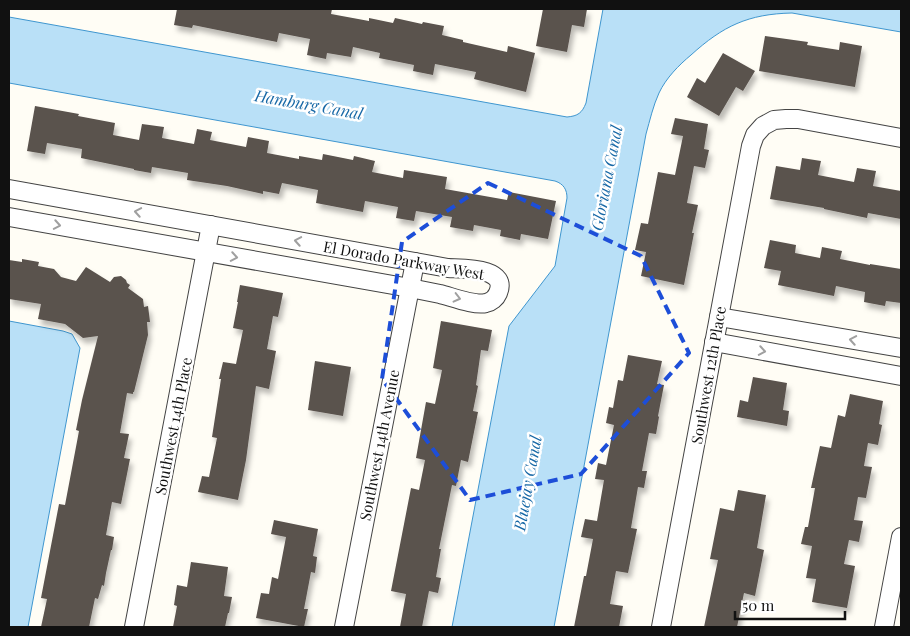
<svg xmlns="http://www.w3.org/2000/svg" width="910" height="636" font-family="'Playfair Display',serif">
<defs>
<filter id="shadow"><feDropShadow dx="3" dy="5.5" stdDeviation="2.5" flood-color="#0004"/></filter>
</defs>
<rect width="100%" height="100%" fill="#fffdf5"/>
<!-- water -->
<g fill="#b9e0f7" stroke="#3f96cf">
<path d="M603,9H901V32L792,13C748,14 723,26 691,55C679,65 666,78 659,93C653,106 650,120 646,134L554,627H452L509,326L555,266L567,198C567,190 564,184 555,181L9,83V17L567,117C578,116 582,113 586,103Z"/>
<path d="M9,321L63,331L72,334L80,348L28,627H9Z"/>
</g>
<!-- building -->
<g fill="#5a524d" filter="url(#shadow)">
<path d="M177,9H332L331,14L369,21V18L393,23L395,18L422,24L423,22L444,26L442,35L463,40V42L507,52L508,46L535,53L526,92L474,79L476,72L435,64L433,75L413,71L414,65L379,58L380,53L353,47L351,57L327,53L326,59L307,55L310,39L279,33L277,42L193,25L192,28L174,25Z"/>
<path d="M543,9H587L584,27L572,25L567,52L536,46Z"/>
<path d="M765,36L808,42L807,45L839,50L840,42L862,46L855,87L759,71Z"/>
<path d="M723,53L755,71L743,91L736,87L719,116L687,97L697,78L705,83Z"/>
<path d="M35,106L79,114L78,116L115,123L113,135L139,140L142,124L164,127L162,138L194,144L197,129L212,132L210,140L246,147L248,137L269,141L267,153L299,159V156L322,160L323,154L353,160L354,156L375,161L372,172L403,178L404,170L447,177L445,189L507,200L509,192L556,201L548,239L521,234L520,240L500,236L501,230L474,225L473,231L450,227L452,217L416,211L414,221L396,218L398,207L365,201L363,212L316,203L318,190L282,183L279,194L263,191V194L227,186L187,180L188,173L152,167L151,173L134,170V169L81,158L82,149L47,143L45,154L27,151Z"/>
<path d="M675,118L708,124L704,149L709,150L705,168L694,166L687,203L698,205L692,233H694L684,285L641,276L646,252L635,250L641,223L648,224L658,172L675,175L683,136L671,134Z"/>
<path d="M802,158L821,161L818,175L854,182L857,168L876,171L873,186L901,191V219L868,213L867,218L824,209V208L770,199L776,166L800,170Z"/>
<path d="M770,240L796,245L795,253L820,258L822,247L842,251L840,259L870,265V264L901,269V303L886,301L885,306L864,302L865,292L836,286L834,296L778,285L781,271L764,268Z"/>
<path d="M22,259L39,262L38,266L54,269L61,277L76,281L86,267L110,282L114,277L121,276L126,280L127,283L130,285L128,288L143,299L144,307L148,306L150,322H147L148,335L134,392H133V394L127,393L120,433L129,434L124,458L130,459L121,504L112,502L106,535L114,537L112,550H111L106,573L104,586L102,585L98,599L95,598L89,627H41L47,599L41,598L59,504L65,505L79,431L76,430L82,400L98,336L83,338L65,324L38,319L41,304L9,299V260L22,262Z"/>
<path d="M240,285L283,293L278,317L273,316L267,349L276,351L269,389L256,386L246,460L238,500L198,492L202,476L209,477L217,438L212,437L221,379H219L223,362L236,364L243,330L233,328L238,302H237Z"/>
<path d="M441,321L492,330L488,351L481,350L476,385L478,386L473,411L478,412L468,462L461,460L456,486L452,485L439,549H441L436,577L441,578L438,593L429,591L422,627H400L406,594L391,591L411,488L419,490L425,460L416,458L426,402L435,404L442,370L433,368Z"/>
<path d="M628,355L662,361L657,384L664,385L658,416L659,417L656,434L649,433L642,471H647L644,488L638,487L631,528L637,529L628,573L616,571L610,604L623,606L619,627H574L584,576H586L593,539L581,537L585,519L597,521L604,480L595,479L598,463L606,465L614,425L606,423L609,407L613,408L618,380L623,381Z"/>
<path d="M315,361L351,367L343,416L308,410Z"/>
<path d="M753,377L787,383L783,410L789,411L787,426L737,417L740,400L748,402Z"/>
<path d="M850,394L883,401L879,424L882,425L878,445L868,443L864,466L872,467L866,498L858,497L854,520L863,521L859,542L849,540L844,564L855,566L847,608L812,602L816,579L806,578L812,546L801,544L805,527H808L815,488H811L820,446L831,448L838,415L845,417Z"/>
<path d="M738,490L766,495L757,548L764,550L755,596L744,593L737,627H704L718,560L710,559L720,508L734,511Z"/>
<path d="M274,520L318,529L313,556L317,557L315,573L311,572L304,609H308L304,627L256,618L261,593L269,594L272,577L278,579L286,537L271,534Z"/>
<path d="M191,562L228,567L224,596L232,597L229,613H228L225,627H173L177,606L174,605L177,585L187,587Z"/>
</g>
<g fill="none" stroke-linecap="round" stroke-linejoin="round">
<defs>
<g id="minor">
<path d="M9,189L448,268C462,269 509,267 498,293C496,298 491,302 486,303C475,306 452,297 440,294C430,292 420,290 410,288L9,217"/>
<path d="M719,317L901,348"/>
<path d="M714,342L901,376"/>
<path d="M134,627L211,225"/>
<path d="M344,627L415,262"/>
<path d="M661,627L751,146L755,135L763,126L774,120L786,119H798L901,138"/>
<path d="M884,627L901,537"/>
</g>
</defs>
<!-- minor casing -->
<use href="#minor" stroke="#444" stroke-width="20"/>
<!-- minor -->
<use href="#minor" stroke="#fff" stroke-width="18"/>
</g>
<!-- one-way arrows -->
<defs><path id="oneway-chevron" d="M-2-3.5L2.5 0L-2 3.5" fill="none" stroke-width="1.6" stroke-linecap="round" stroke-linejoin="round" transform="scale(1.25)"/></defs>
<g stroke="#a0a0a0">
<use href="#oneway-chevron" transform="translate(138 212) rotate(-170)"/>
<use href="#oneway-chevron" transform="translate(57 225) rotate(10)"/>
<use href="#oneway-chevron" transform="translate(298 241) rotate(-170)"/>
<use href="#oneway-chevron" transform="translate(234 257) rotate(10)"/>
<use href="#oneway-chevron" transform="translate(457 298) rotate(14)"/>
<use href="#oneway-chevron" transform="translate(853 340) rotate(-170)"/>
<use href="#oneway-chevron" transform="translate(762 351) rotate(10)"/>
</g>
<!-- marked area -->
<path fill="none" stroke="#1d4ed8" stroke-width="4" stroke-dasharray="10 6" stroke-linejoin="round" d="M488,183L641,256L689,353L581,474L470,500L382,379L402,242Z"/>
<g text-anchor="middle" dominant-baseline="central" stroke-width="5" stroke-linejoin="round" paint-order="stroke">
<!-- street labels -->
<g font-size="15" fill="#111" stroke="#fff">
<text transform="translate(404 260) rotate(10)">El Dorado Parkway West</text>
<text transform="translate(708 375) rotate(-80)">Southwest 12th Place</text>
<text transform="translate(173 426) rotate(-79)">Southwest 14th Place</text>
<text transform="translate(379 445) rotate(-79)">Southwest 14th Avenue</text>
</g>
<!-- water labels -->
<g font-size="16" font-style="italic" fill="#1768a6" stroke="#fff">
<text transform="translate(309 104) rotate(10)">Hamburg Canal</text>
<text transform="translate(606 178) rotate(-79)">Gloriana Canal</text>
<text transform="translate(527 483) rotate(-80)">Bluejay Canal</text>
</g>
</g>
<!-- border -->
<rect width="910" height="636" fill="none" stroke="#111111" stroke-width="20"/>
<!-- scale -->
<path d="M735 611v8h110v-8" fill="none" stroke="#111111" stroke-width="2.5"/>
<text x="742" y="611" font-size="15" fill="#111111" stroke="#ffffff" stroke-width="4" paint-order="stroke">50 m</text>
</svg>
